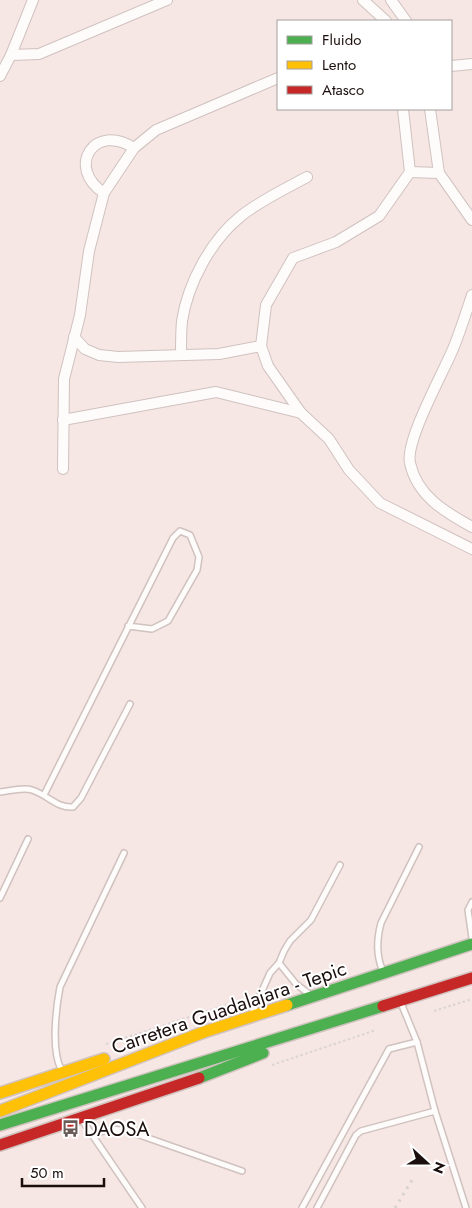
<svg xmlns="http://www.w3.org/2000/svg" width="472" height="1208" font-family="Jost,sans-serif">
<rect width="100%" height="100%" fill="#f7e7e4"/>
<g fill="none" stroke-linecap="round" stroke-linejoin="round">
<defs>
<g id="lane">
<path d="M0,792C10,791 23,787 32,790C48,795 56,808 73,807L81,798L130,704"/>
<path d="M44,795L173,538L180,531L190,535L199,557L197,570L168,621L152,629L128,626"/>
<path d="M0,898L28,839"/>
<path d="M472,902L468,910L472,938"/>
<path d="M279,963L296,984L308,993"/>
<path d="M382,969C376,954 377,938 381,923L419,847"/>
<path d="M253,1011L270,973L279,963L284,951L290,941L311,920L340,865"/>
<path d="M417,1042L435,1111L466,1208"/>
<path d="M61,1069C51,1050 56,1008 60,987L124,853"/>
<path d="M82,1120L142,1208"/>
<path d="M91,1134L112,1129L128,1131L242,1171"/>
<path d="M302,1208L389,1049L417,1042L401,1003"/>
<path d="M317,1208L356,1135L361,1131L435,1111"/>
</g>
<g id="street">
<path d="M363,0L386,21"/>
<path d="M391,0L406,21"/>
<path d="M11,55L39,54L167,0"/>
<path d="M451,66L472,64"/>
<path d="M0,76L11,55L33,0"/>
<path d="M403,109L410,172L379,216L336,242L293,258L266,305L261,346L268,366L301,413L329,439L349,470L380,503L472,549"/>
<path d="M430,109L439,173L472,220"/>
<path d="M410,172L439,173"/>
<path d="M104,193C65,167 95,122 134,148"/>
<path d="M472,295C466,313 460,332 453,349C443,373 405,441 410,463C417,496 445,512 472,527"/>
<path d="M74,337L85,349L99,355L118,357L219,354L261,346"/>
<path d="M181,355C181,344 181,332 182,321C188,283 211,240 241,216C261,200 285,189 307,177"/>
<path d="M63,420L216,392L301,413"/>
<path d="M63,469L64,379L80,315L89,251L104,193L134,148L156,130L278,78"/>
</g>
<g id="fast">
<path d="M287,1005L472,944"/>
<path d="M199,1078L263,1053"/>
<path d="M0,1125L383,1006"/>
</g>
<g id="slow">
<path d="M0,1093L104,1059"/>
<path d="M0,1111L204,1032L287,1005"/>
</g>
<g id="jam">
<path d="M383,1006L472,978"/>
<path d="M0,1145L199,1078"/>
</g>
</defs>
<!-- lane casing -->
<use href="#lane" stroke="#cfc2bf" stroke-width="8"/>
<!-- street casing -->
<use href="#street" stroke="#cfc2bf" stroke-width="12"/>
<!-- fast casing -->
<use href="#fast" stroke="#cfc2bf" stroke-width="14"/>
<!-- slow casing -->
<use href="#slow" stroke="#cfc2bf" stroke-width="14"/>
<!-- jam casing -->
<use href="#jam" stroke="#cfc2bf" stroke-width="14"/>
<!-- path -->
<g stroke="#dad5d4" stroke-width="2" stroke-dasharray="2.5 2.5" stroke-linecap="butt">
<path d="M434,1011L472,999"/>
<path d="M106,1044L235,1002"/>
<path d="M272,1065L376,1030"/>
</g>
<!-- lane -->
<use href="#lane" stroke="#fefbfb" stroke-width="5"/>
<!-- street -->
<use href="#street" stroke="#fefbfb" stroke-width="10"/>
<!-- fast -->
<use href="#fast" stroke="#4caf50" stroke-width="11"/>
<!-- slow -->
<use href="#slow" stroke="#ffc107" stroke-width="11"/>
<!-- jam -->
<use href="#jam" stroke="#c62828" stroke-width="11"/>
<!-- rail -->
<path stroke="#d7d2d0" stroke-width="3" stroke-dasharray="2.5 5" stroke-linecap="butt" d="M395,1208L412,1180"/>
</g>
<!-- icons -->
<defs>
<symbol id="bus-bare" viewBox="-9 -9 18 18"><path d="M-5-6H5V4H4V6H2V4H-2V6H-4V4H-5ZM-3.5-4V0h7V-4ZM-3.5 1.2v1.5H-2V1.2ZM2 1.2v1.5H3.5V1.2Z" fill="#685b58" stroke="#fff" stroke-width="2.5" paint-order="stroke"/></symbol>
</defs>
<g fill-rule="evenodd">
<use href="#bus-bare" x="58" y="1116" width="25" height="25"/>
</g>
<g text-anchor="middle" dominant-baseline="central" stroke-width="4" stroke-linejoin="round" paint-order="stroke">
<!-- street labels -->
<g font-size="20" fill="#1b0f0d" stroke="#fff">
<text transform="translate(229 1008) rotate(-19)">Carretera Guadalajara - Tepic</text>
</g>
<!-- poi labels -->
<g font-size="20" fill="#1b0f0d" stroke="#fff" text-anchor="start">
<text x="84" y="1129">DAOSA</text>
</g>
</g>
<!-- legend -->
<rect x="277" y="20" width="175" height="90" fill="#ffffff" stroke="#a49f9e"/>
<rect x="287" y="36" width="25" height="8" fill="#4caf50" stroke="#a49f9e"/>
<text x="322" y="45" font-size="15" fill="#1b0f0d">Fluido</text>
<rect x="287" y="61" width="25" height="8" fill="#ffc107" stroke="#a49f9e"/>
<text x="322" y="70" font-size="15" fill="#1b0f0d">Lento</text>
<rect x="287" y="86" width="25" height="8" fill="#c62828" stroke="#a49f9e"/>
<text x="322" y="95" font-size="15" fill="#1b0f0d">Atasco</text>
<!-- north arrow -->
<g transform="translate(427 1163) rotate(111)" stroke="#ffffff" stroke-width="4" paint-order="stroke">
<path d="M0-4L9 19L0 12L-9 19Z" fill="#1b0f0d"/>
<text y="-8" font-size="14" font-weight="bold" text-anchor="middle" fill="#1b0f0d">N</text>
</g>
<!-- scale -->
<path d="M22 1178v8h82v-8" fill="none" stroke="#1b0f0d" stroke-width="2.5"/>
<text x="30" y="1178" font-size="15" fill="#1b0f0d" stroke="#ffffff" stroke-width="4" paint-order="stroke">50 m</text>
</svg>
